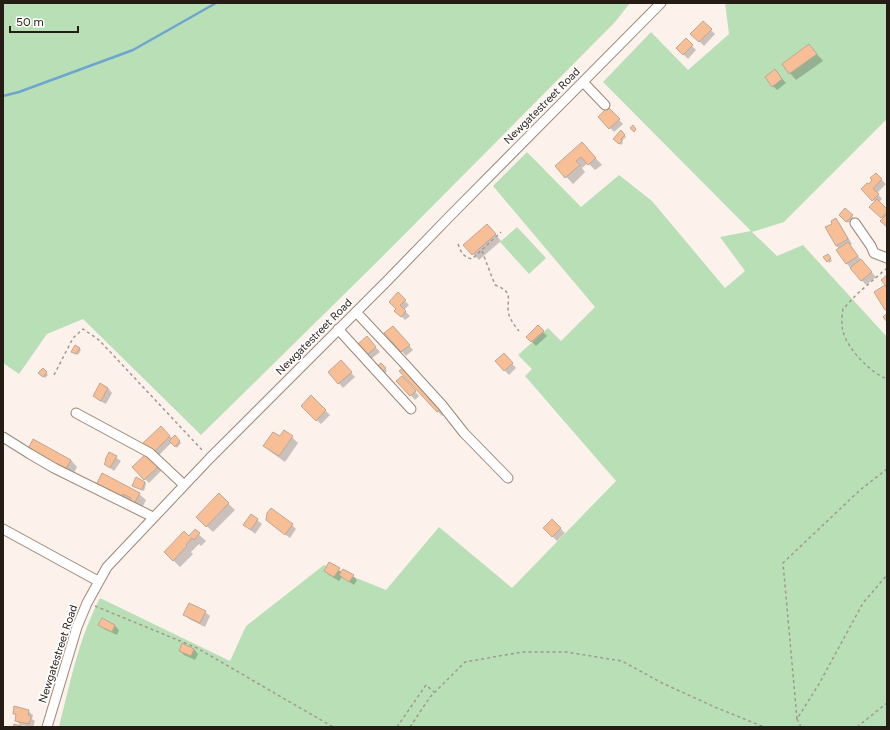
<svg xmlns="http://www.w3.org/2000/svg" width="890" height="730" font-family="Figtree,sans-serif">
<rect width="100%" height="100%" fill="#fdf2eb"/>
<!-- green -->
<g fill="#b9dfb6">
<path d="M3,3H630L615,22L382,257L201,435L83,319L47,334L19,374L3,363Z"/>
<path d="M725,3H887V119L784,222L752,232L777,256L803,245L887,337V727H59C70,683 79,638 100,598L230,661L246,626L324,565L386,590L439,527L512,588L616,481L525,376L532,369L518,355L548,328L561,341L595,307L493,186L527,152L581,207L619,175L652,201L725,288L745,271L720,237L751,231L603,82L651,32L688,70L729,34Z"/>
<path d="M517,227L546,258L529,274L500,242Z"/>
</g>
<!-- shadow -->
<g fill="#0003">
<path d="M703,22L715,34L704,46L692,34Z"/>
<path d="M686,40L696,50L688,59L677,48Z"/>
<path d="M809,45L823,61L796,80L783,65Z"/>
<path d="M775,70L786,83L777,90L773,86Z"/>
<path d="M608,108L623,124L614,132L599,117Z"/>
<path d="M621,132L626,137L622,141L623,143L621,145L614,139Z"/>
<path d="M588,150L602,165L595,170L588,163L582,168L585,172L573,184L556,166Z"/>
<path d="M876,174L886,184L877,193L882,199L879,202L887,210V226L883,219L871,207L875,202L862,189L869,186Z"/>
<path d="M845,209L854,218L848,223L840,215Z"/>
<path d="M836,219L840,224L852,244L850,245L861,260L876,277L866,285L846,263L840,249L836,246L833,224Z"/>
<path d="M493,231L501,241L479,260L473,254Z"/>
<path d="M830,257L832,261L829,263L828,261Z"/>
<path d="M398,294L409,305L404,310L410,316L405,320L396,311L397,309Z"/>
<path d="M538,327L547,336L536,346L527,337Z"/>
<path d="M397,331L413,350L406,356L386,333Z"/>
<path d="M371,342L380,352L371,359L367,355Z"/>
<path d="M79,348L81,350L78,355L72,352Z"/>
<path d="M508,359L516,368L509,375L496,361Z"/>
<path d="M381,364L387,371L384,374L378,367Z"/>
<path d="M345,366L355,377L343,388L329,372Z"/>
<path d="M43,369L48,375L45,378L39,373Z"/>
<path d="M403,369L433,401L432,403L443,415L442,416L400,371Z"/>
<path d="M402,377L419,396L415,400L398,381Z"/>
<path d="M108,388L112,393L106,404L98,400L94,396Z"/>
<path d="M311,396L330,415L321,424L302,406Z"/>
<path d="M161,427L173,439L175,437L181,443L177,448L172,442L159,455L148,448Z"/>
<path d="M292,437L298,443L285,462L271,452L264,446L280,438Z"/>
<path d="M110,453L121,461L114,471L105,464Z"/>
<path d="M147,455L162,470L149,483L133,468Z"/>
<path d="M35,457L71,460L77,467L72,477Z"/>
<path d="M145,482L146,484L144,491L135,487Z"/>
<path d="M104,492L139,494L146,500L140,512Z"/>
<path d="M219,495L235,510L213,532L197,517Z"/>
<path d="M251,515L262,524L255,534L245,525Z"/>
<path d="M552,520L565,533L557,541L544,528Z"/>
<path d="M272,525H292L296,529L290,538Z"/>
<path d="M195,531L206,541L201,546L199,544L191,552L193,554L180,567L165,552L190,537Z"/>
<path d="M330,563L342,572L353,576L357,580L354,585L342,577L339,581L329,575L325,571Z"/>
<path d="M205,612L210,616L205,627L189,619L185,615Z"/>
<path d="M102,619L115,626L119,630L117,635L104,629L100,625Z"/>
<path d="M194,649L198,654L195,660L184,655L180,651Z"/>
<path d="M28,711L33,715L32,719L35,721L33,727L20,725L16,720L17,716L14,713Z"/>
</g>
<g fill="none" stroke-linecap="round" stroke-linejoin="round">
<!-- stream -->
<path stroke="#6ea5cf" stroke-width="2.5" d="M3,96L19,92L133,50L216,3"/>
</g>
<!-- building -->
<g fill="#f8bf96" stroke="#bfa695">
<path d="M703,21L712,29L699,42L690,34Z"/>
<path d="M686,38L693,45L683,55L676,48Z"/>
<path d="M809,44L817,54L789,74L782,64Z"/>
<path d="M775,69L782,79L772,87L765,77Z"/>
<path d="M608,107L620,119L609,129L598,117Z"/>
<path d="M633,125L636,129L634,132L630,128Z"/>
<path d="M621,130L625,135L621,139L622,141L619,144L613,139Z"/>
<path d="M582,142L596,158L588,165L581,157L576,161L580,165L565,178L555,166Z"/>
<path d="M876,173L882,179L873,189L879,194L872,201L861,189L867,183L869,184L872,180L870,178Z"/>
<path d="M877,199L887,209V212L881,218L869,207Z"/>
<path d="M845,208L853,215L846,222L839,215Z"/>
<path d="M887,214V227L880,221Z"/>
<path d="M836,218L848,239L836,246L825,227L832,224L831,221Z"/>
<path d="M487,224L496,234L472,255L463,245Z"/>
<path d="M848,242L858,256L846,264L836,250Z"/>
<path d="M828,254L831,258L827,262L823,257Z"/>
<path d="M861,259L872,272L861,281L850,268Z"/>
<path d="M887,275V287L881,280Z"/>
<path d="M885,285L887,289V309L885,310L874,292Z"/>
<path d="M398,292L406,300L400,305L406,311L401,317L394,311L396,309L389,302Z"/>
<path d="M887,313V322L883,317Z"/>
<path d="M538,325L544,331L531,342L526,337Z"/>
<path d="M393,326L410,345L401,352L384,333Z"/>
<path d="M367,336L376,347L366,356L357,345Z"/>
<path d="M75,345L80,348L76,354L71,352Z"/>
<path d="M504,353L513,363L504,371L495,361Z"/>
<path d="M341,360L352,372L338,384L328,372Z"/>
<path d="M381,363L386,368L381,373L376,367Z"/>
<path d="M43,368L47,372L43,377L38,373Z"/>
<path d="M403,368L430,397L428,398L440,410L437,412L399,371Z"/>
<path d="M402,376L416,391L410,396L396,381Z"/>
<path d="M100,383L108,388L101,401L93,396Z"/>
<path d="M311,395L326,410L316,421L301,406Z"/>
<path d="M161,426L170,436L154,452L142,444Z"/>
<path d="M284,430L293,436L279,456L263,446L273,432L280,436Z"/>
<path d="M175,435L180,441L175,447L169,441Z"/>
<path d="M33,439L71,460L65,471L27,451Z"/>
<path d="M109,452L117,456L110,468L104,464L106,461L105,460Z"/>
<path d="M147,453L159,466L144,480L132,467Z"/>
<path d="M102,473L140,493L133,506L128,503L131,498L123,494L121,498L96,485Z"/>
<path d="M136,477L145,482L142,490L132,486Z"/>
<path d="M219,493L229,503L206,527L196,517Z"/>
<path d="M271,508L293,524L285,535L266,520L267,513Z"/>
<path d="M251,514L258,519L251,530L243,525Z"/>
<path d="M552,519L561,528L552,537L543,528Z"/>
<path d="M195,529L200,533L194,540L192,538L186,545L187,546L173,561L164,552L184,531L189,536Z"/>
<path d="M329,562L340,568L334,577L324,571Z"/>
<path d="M343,569L354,575L349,582L339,575Z"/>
<path d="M189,603L206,611L200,623L183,615Z"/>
<path d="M102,618L115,625L112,632L98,625Z"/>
<path d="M182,643L194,649L191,656L179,651Z"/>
<path d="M14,706L29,710L28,715L31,716L29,724L15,721L16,714H13Z"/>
<path d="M14,724L25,727H13Z"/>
</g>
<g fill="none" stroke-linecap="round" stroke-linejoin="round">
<defs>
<g id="minor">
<path d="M583,82L605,105"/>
<path d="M855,223L871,246L874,253L887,258"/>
<path d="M356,312L402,361L442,405L464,433L508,478"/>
<path d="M338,329L411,409"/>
<path d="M76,413L150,453L184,485"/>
<path d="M3,437L30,454L54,468L153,517"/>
<path d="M3,529L98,581"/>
<path d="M47,727L77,627L87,603L107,567L210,458L387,281L449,217L661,3"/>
</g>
</defs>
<!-- minor casing -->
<use href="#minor" stroke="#9e8676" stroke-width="11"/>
<!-- path -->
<g stroke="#a29891" stroke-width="1.5" stroke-dasharray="3 3" stroke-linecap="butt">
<path d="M458,244C461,252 463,257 472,259L501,232"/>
<path d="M482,251L495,285C516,293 505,300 509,315C511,321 515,326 519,331"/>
<path d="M887,268L857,294L843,309C842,316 841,324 843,331C847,349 871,373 887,379"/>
<path d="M54,375L73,338L83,329L99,340L203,451"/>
<path d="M95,606L197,648L333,727"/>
<path d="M797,719L783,563L860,490L887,469"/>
<path d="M397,727L426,685L434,692"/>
<path d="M410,727L430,697L465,662L522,652H566L622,661L662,683L717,708L764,727"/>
<path d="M801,727L797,719L819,684L863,603L887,575"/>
<path d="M857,727L887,703"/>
</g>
<!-- minor -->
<use href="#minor" stroke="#fff" stroke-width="9"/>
</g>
<g text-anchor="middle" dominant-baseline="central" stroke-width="3.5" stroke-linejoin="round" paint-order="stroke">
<!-- street labels -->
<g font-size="11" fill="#251c15" stroke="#fff">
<text transform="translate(542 106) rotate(-45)">Newgatestreet Road</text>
<text transform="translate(314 337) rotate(-45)">Newgatestreet Road</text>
<text transform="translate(58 654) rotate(-72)">Newgatestreet Road</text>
</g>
</g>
<!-- border -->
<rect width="890" height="730" fill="none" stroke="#251c15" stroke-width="8"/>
<!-- scale -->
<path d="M10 26v6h68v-6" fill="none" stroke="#251c15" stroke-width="2"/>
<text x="16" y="26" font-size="12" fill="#251c15" stroke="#ffffff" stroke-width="3" paint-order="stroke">50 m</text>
</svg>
